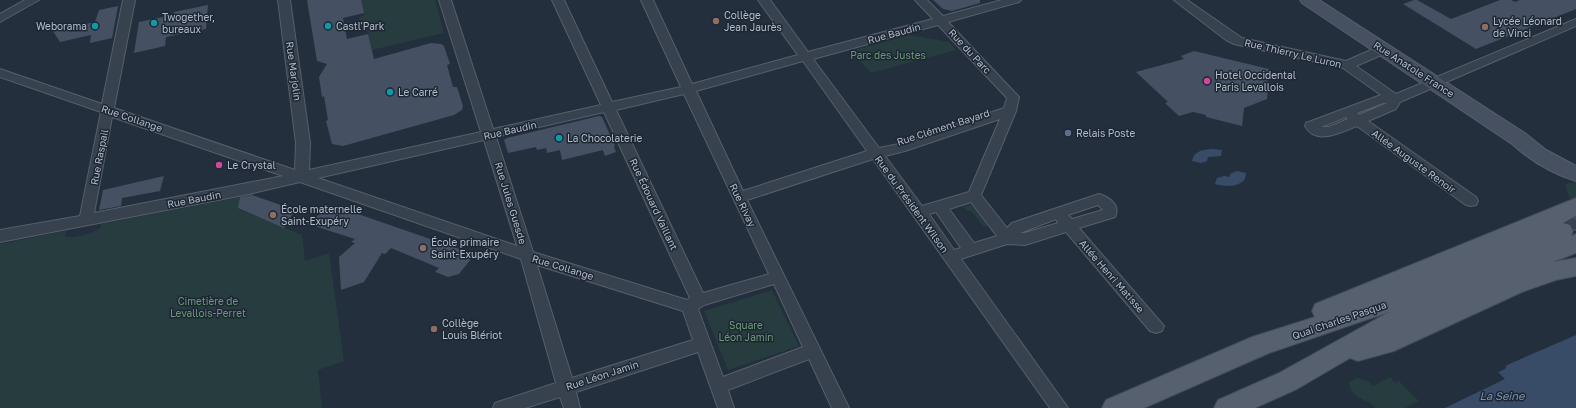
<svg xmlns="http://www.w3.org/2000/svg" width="1576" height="408" font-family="'Golos Text',sans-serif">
<rect width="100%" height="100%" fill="#242f3e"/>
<!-- green -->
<g fill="#263c3f">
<path d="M361,0H435L444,33L372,50L367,28L361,29L359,17L364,16Z"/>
<path d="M910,35L949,42L956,50L871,73L851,51Z"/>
<path d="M1576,182V198L1573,200L1569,197L1565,184Z"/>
<path d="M240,197L239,209L302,235L305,261L329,253L344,361L318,370L322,408H0V244L66,231L65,236C72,240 94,233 100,228L101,224Z"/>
<path d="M969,205L977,207L992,224L984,227L972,212L966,210L963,206Z"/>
<path d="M772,290L799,346L728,370L704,311Z"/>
<path d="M1390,377L1395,383L1399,381L1419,401L1405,408H1376C1365,397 1351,400 1349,382L1357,378L1368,381L1373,386Z"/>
</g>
<!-- water -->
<g fill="#394c67">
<path d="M1211,149L1222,150L1221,156L1208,157L1207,161L1201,163L1192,161C1194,151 1202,150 1211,149Z"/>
<path d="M1237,171L1246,173C1246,188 1226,187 1215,184L1217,178L1224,176L1230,177V174Z"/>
<path d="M1576,335V408H1445L1505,379L1498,372L1505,369L1507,365Z"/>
</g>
<!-- building -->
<g fill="#455162">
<path d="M307,0H361L364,13L343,18L347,39L368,34L374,59L431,43L441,44L444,46L450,64L447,65L453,87H457L463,106L462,110L454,115L343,146L332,144L326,121L328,120L324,96L322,97L319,77L327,64L317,61Z"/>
<path d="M933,0H980V3L952,11L943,9Z"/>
<path d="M1414,0H1417L1451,19L1500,0H1511L1515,2L1520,0H1576V9L1476,49L1403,4Z"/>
<path d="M208,5L206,29L166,37L165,46L134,53L139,22L173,15L174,12Z"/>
<path d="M118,6L112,38L90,43L91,35L60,42L53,31L95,22L99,10Z"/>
<path d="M1194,51L1269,69L1267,99L1244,108L1242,126L1206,117V115L1193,112L1179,116L1165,103L1168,102L1136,72L1184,59L1181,56Z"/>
<path d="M599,116L602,117L615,146L614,147L616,152L605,156L603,150L562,160L560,150L547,153L546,148L537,150L536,147L508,153L504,140L507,138Z"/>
<path d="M164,176L160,191L122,198L121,206L99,210L103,190Z"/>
<path d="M252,195L295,210L284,228L238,208L240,197Z"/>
<path d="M335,206L456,248L475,254L459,274L448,277L435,272L439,268L391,248L385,254L382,253L364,282L341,290L339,257L355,243L351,242L355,239L305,223Z"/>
</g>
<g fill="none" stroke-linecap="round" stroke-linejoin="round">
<defs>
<g id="street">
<path d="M25,0H39L0,22V14Z"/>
<path d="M123,0H135L114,108L295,170L296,143L278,0H290L310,143L309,170L481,132L439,0H451L493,129L601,105L552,0H564L612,102L681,87L641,0H653L692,84L798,55L758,0H770L808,52L933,19L915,0H927L943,16L1002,0H1021L1019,2L948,22L1019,97L1016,111L981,195L1007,228L1012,223L1099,194C1109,197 1121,205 1115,217L1079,228L1164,326L1162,331L1156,333L1150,331L1066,232L1025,245L1007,244L961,259L1068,408H1050L873,159L747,200L849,408H832L809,359L728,390L734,408H718L698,352L576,392L580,408H564L560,397L525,408H493L495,403L556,383L521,259L300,182L249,194L0,242V230L80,216L101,112L0,77V69L102,104ZM938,25L1007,98L1004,108L899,144L879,148L813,59ZM803,61L867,151L743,191L696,91ZM684,94L769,274L703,293L616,110ZM604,112L690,298L687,300L533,252L496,137ZM112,117L283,176L94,213ZM1000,119L969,192L922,206L885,156L905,151ZM484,140L517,246L318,178ZM971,202L997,236L974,243L949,209ZM1098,205L1103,210L1072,219L1068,215ZM936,212L961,248L954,250L929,214ZM1056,219L1058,223L1025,233H1020ZM537,265L683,311L693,340L572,378ZM774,284L803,347L723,377L698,309L704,305Z"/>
<path d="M1174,0H1187L1242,38L1346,61L1380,46H1388L1390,49L1388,52L1356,66L1396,94L1576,19V26L1400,102L1396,109L1368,121L1476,197L1478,201L1476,205L1471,206L1466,205L1357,126C1341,132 1316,146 1305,126L1306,123L1381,95L1343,68L1234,44L1226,40ZM1383,103H1387L1359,115L1357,113ZM1346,117L1348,119L1329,127H1321Z"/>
<path d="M1554,212L1576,219V230L1549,221L1547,217L1549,213Z"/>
</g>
<path id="secondary" d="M1300,0H1319L1526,134L1546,150L1576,166V181C1553,174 1530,160 1512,144L1302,3Z"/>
<path id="primary" d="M1576,198V216L1563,223L1570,225L1573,231L1571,236L1576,234V253L1553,262L1576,258V276L1556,280L1522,292L1394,351L1358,361L1350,358L1297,389L1255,408H1214L1218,400L1279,373L1389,312L1269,353L1144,408H1102L1106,400L1252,337L1315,317L1312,311L1315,304Z"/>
</defs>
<!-- street casing -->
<use href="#street" stroke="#565f6c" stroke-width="2"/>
<!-- secondary casing -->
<use href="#secondary" stroke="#565f6c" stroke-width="2"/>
<!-- primary casing -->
<use href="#primary" stroke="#414a57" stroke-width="2"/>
<!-- street -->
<use href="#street" fill="#38414e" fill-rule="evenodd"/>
<!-- secondary -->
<use href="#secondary" fill="#465061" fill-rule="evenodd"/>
<!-- primary -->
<use href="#primary" fill="#56606e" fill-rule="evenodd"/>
</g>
<!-- markers -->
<g fill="#8d6e63" stroke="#1d2633" stroke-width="1.5">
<circle cx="716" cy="21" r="4"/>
<circle cx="1485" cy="27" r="4"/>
<circle cx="273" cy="215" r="4"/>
<circle cx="423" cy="248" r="4"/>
<circle cx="434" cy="329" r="4"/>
</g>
<g fill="#0f9aa8" stroke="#1d2633" stroke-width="1.5">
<circle cx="154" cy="23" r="4"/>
<circle cx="95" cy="26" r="4"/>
<circle cx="328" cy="26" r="4"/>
<circle cx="390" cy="92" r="4"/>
<circle cx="559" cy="138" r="4"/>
</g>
<g fill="#d1479c" stroke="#1d2633" stroke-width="1.5">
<circle cx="1207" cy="81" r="4"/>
<circle cx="219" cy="165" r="4"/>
</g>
<circle fill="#5c6f8a" stroke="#1d2633" stroke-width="1.5" cx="1068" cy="133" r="4"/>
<g text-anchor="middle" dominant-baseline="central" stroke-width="3" stroke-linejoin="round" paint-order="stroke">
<!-- poi labels -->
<g font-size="10" fill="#b4bcc9" stroke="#1d2633" text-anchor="start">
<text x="724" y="15">Collège<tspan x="724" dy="12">Jean Jaurès</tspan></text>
<text x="162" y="17">Twogether,<tspan x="162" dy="12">bureaux</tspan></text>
<text x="1493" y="21">Lycée Léonard<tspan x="1493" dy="12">de Vinci</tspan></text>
<text x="87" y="26" text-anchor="end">Weborama</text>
<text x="336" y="26">Castl'Park</text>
<text x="1215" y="75">Hotel Occidental<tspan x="1215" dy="12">Paris Levallois</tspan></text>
<text x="398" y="92">Le Carré</text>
<text x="1076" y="133">Relais Poste</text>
<text x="567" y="138">La Chocolaterie</text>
<text x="227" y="165">Le Crystal</text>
<text x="281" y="209">École maternelle<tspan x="281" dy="12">Saint-Exupéry</tspan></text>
<text x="431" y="242">École primaire<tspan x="431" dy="12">Saint-Exupéry</tspan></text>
<text x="442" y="323">Collège<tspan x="442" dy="12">Louis Blériot</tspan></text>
</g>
<!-- street labels -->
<g font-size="10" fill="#b4bcc9" stroke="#1d2633">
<text transform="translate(894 33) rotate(-15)">Rue Baudin</text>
<text transform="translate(970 51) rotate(47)">Rue du Parc</text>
<text transform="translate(1293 53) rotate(13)">Rue Thierry Le Luron</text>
<text transform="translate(1414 69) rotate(33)">Rue Anatole France</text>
<text transform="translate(294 71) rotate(82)">Rue Marjolin</text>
<text transform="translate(132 118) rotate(19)">Rue Collange</text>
<text transform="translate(943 127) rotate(-18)">Rue Clément Bayard</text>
<text transform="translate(510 130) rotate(-13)">Rue Baudin</text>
<text transform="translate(99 157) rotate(-79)">Rue Raspail</text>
<text transform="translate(1414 161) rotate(36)">Allée Auguste Renoir</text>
<text transform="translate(194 199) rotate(-11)">Rue Baudin</text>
<text transform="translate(511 203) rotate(73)">Rue Jules Guesde</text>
<text transform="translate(654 204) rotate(65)">Rue Édouard Vaillant</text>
<text transform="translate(912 204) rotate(54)">Rue du Président Wilson</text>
<text transform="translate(743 205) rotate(64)">Rue Rivay</text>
<text transform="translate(563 267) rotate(17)">Rue Collange</text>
<text transform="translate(1112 276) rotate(49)">Allée Henri Matisse</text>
<text transform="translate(1339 320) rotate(-19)">Quai Charles Pasqua</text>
<text transform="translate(602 375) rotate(-18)">Rue Léon Jamin</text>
</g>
<!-- park labels -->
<g font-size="10" fill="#6b9a76" stroke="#1d2633">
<text x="888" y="55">Parc des Justes</text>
<text x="208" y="301">Cimetière de<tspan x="208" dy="12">Levallois-Perret</tspan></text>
<text x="746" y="325">Square<tspan x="746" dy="12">Léon Jamin</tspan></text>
</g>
<!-- water labels -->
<g font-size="11" font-style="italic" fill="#7c92b1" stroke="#1d2633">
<text x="1502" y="395">La Seine</text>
</g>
</g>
</svg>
